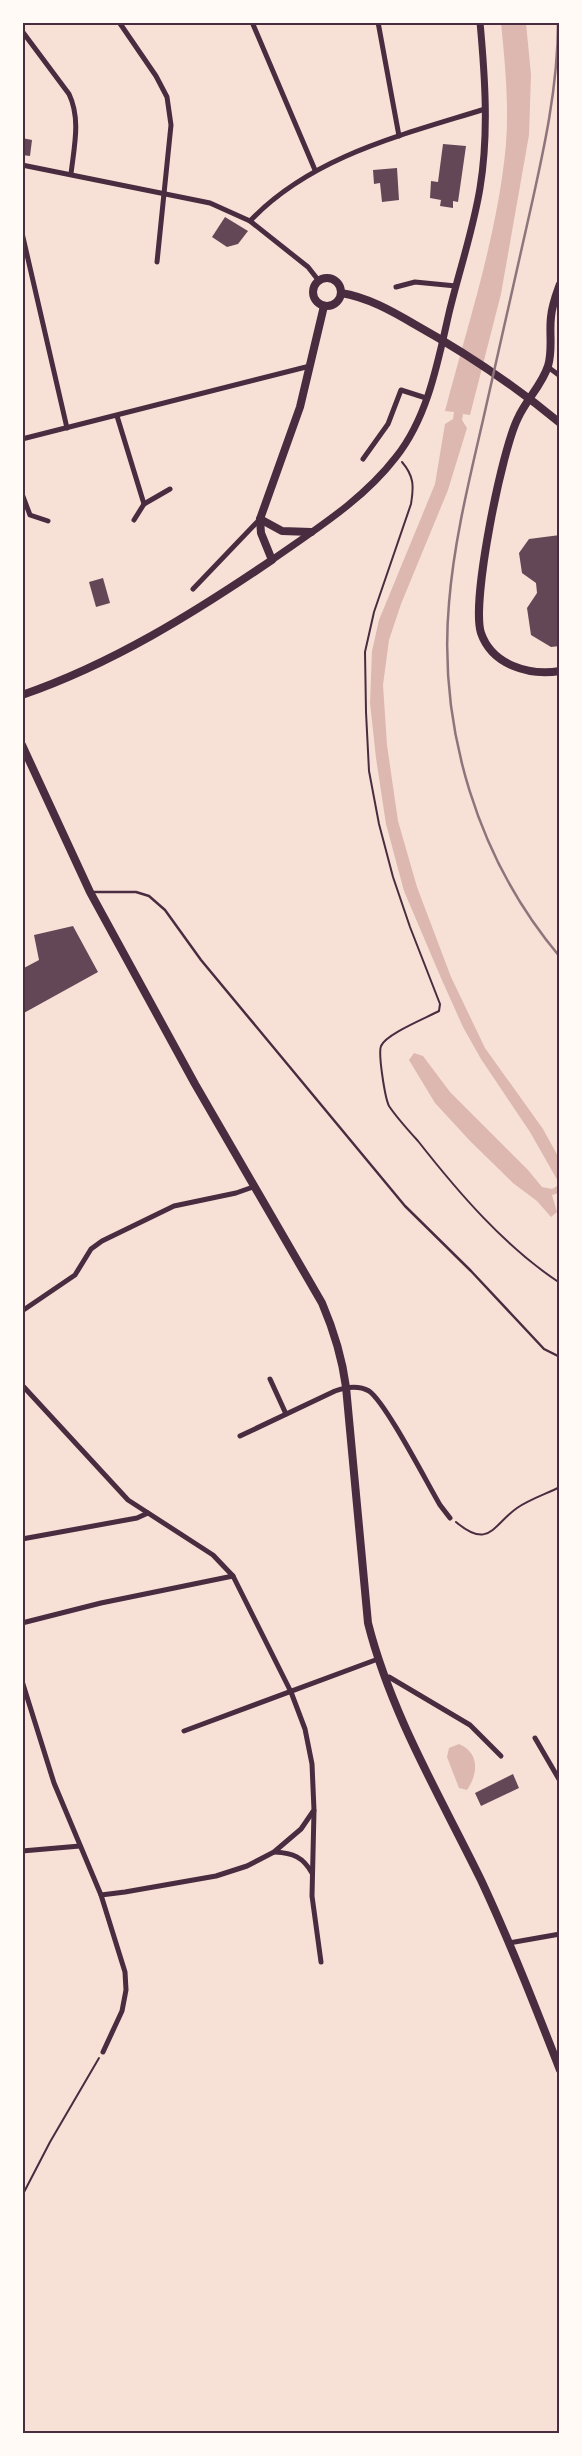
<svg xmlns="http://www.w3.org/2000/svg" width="582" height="2456" font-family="Lato,sans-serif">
<rect width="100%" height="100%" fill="#f7e1d7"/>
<!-- water -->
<g fill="#dcb8b0">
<path d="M501,23H526L531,75L529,135L501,294L470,415L463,414L462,420L467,428L448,490L401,604L389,640L383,685L387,745L398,821L417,887L451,977L485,1048L543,1129L559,1158V1183L530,1132L481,1059L463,1027L441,978L404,891L386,824L376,758L370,703L372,651L379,620L435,484L445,424L453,419L454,412L445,411C468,323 498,234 506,144C509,103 505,63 501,23Z"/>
<path d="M414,1053L423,1056L450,1092L528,1170L542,1187L552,1189L559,1185V1193L552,1195L557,1212L551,1217L537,1201L513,1183L471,1142L435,1103L409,1060Z"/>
<path d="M459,1744C480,1753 478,1774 467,1790L459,1788L447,1757L449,1748Z"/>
</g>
<!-- building -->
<g fill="#644757">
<path d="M22,138L32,140L30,156L22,155Z"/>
<path d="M443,144L466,146L458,202L453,201V208L440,206L441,200L430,198L431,181L438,182Z"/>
<path d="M397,168L399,200L382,202L380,183L374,184L373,170Z"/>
<path d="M225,217L248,231L238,244L227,247L212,237Z"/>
<path d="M560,535V646L551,647L531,635L527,608L537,593L536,583L522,573L519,553L529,539Z"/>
<path d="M103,578L110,603L96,607L89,582Z"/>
<path d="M73,926L98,972L22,1014V969L39,960L34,935Z"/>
<path d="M513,1774L519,1788L481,1806L475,1793Z"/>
</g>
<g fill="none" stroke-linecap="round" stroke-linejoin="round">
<!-- path -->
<g stroke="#4a2c40" stroke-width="2">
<path d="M402,462C414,476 414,486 411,504L374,612L365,652L366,712L369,771L379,824L393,877L410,927L440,1004L439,1011C426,1018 386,1034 381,1046C378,1054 385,1098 389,1106C397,1118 408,1130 418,1141C458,1192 505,1247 560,1283"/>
<path d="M456,1522C489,1550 493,1525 517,1508C530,1499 546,1494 560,1487"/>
<path d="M22,2196L50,2142L99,2058"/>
</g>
<!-- service -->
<path stroke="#4a2c40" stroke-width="2.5" d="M91,892H136L149,896L165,910L201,960L405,1206L471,1271L544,1349L560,1357"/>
<!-- minor -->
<g stroke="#4a2c40" stroke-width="5">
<path d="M119,22L156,76L167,97L171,125L157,262"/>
<path d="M252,22L315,170"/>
<path d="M378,22L399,136"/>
<path d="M22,31L69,94C81,119 74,147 71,174"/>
<path d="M22,165L210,203L250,221L308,267L319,281"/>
<path d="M250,221C312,156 402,135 485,109"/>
<path d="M22,233L67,428"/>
<path d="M396,287L415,282L456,286"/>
<path d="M548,367L560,376"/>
<path d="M117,416L144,504"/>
<path d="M22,439L310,366"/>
<path d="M363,459L388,424L401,390L426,398"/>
<path d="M22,494L30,515L48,521"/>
<path d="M134,520L144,504L170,489"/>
<path d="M193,589L260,519"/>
<path d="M22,1311L75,1275L91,1249L102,1241L174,1206L236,1193L253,1187"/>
<path d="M270,1379L286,1414"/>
<path d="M22,1385L128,1500L213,1555L233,1576L291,1692L305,1729L312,1764L314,1810L301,1829L274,1852L247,1866L216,1876L125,1892L101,1895"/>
<path d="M240,1436L335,1391C346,1387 358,1385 369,1391C386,1403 427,1483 440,1505L450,1518"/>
<path d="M22,1539L137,1518L148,1513"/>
<path d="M22,1623L101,1603L233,1576"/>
<path d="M384,1678L389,1677L470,1725L501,1756"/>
<path d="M22,1681L54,1783L101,1895L125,1972L126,1990L122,2011L103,2052"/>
<path d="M184,1731L378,1659"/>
<path d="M535,1738L560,1781"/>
<path d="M314,1811L312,1896L321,1962"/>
<path d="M22,1851L80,1846"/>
<path d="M275,1852C293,1853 303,1857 312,1873"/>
<path d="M509,1943L560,1934"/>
</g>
<!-- tertiary -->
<path stroke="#4a2c40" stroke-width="7" d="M272,560C316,529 363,500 396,457C428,417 438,361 449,313C459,271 473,231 480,188C489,134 485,77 480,22"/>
<!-- secondary -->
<g stroke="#4a2c40" stroke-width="8">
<circle cx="327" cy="292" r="14"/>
<path d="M560,284C556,295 552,305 551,317C549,333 553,350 548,366C542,385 526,400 518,418C502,449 471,602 481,633C492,665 529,676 560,671"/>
<path d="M341,293C367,297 392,311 414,324C466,353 514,385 560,423"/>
<path d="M260,519L282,531L311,532"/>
<path d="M22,695C112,664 194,613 272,560L261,533L260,519L300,407L324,306"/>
<path d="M22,745L90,892L195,1084L322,1303C334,1331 342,1357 346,1387L368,1623C391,1714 440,1796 481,1880C510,1942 535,2006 560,2070"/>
</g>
<!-- rail -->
<path stroke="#8f747c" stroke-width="2.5" d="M558,22C558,91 542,158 527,225C512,290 498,355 483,420C469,481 454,541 449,603C438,729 478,860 560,957"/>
</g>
<!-- border -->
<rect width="582" height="2456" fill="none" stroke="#fffaf5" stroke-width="48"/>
<rect x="24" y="24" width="534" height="2408" fill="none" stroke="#4a2c40" stroke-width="2"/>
</svg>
